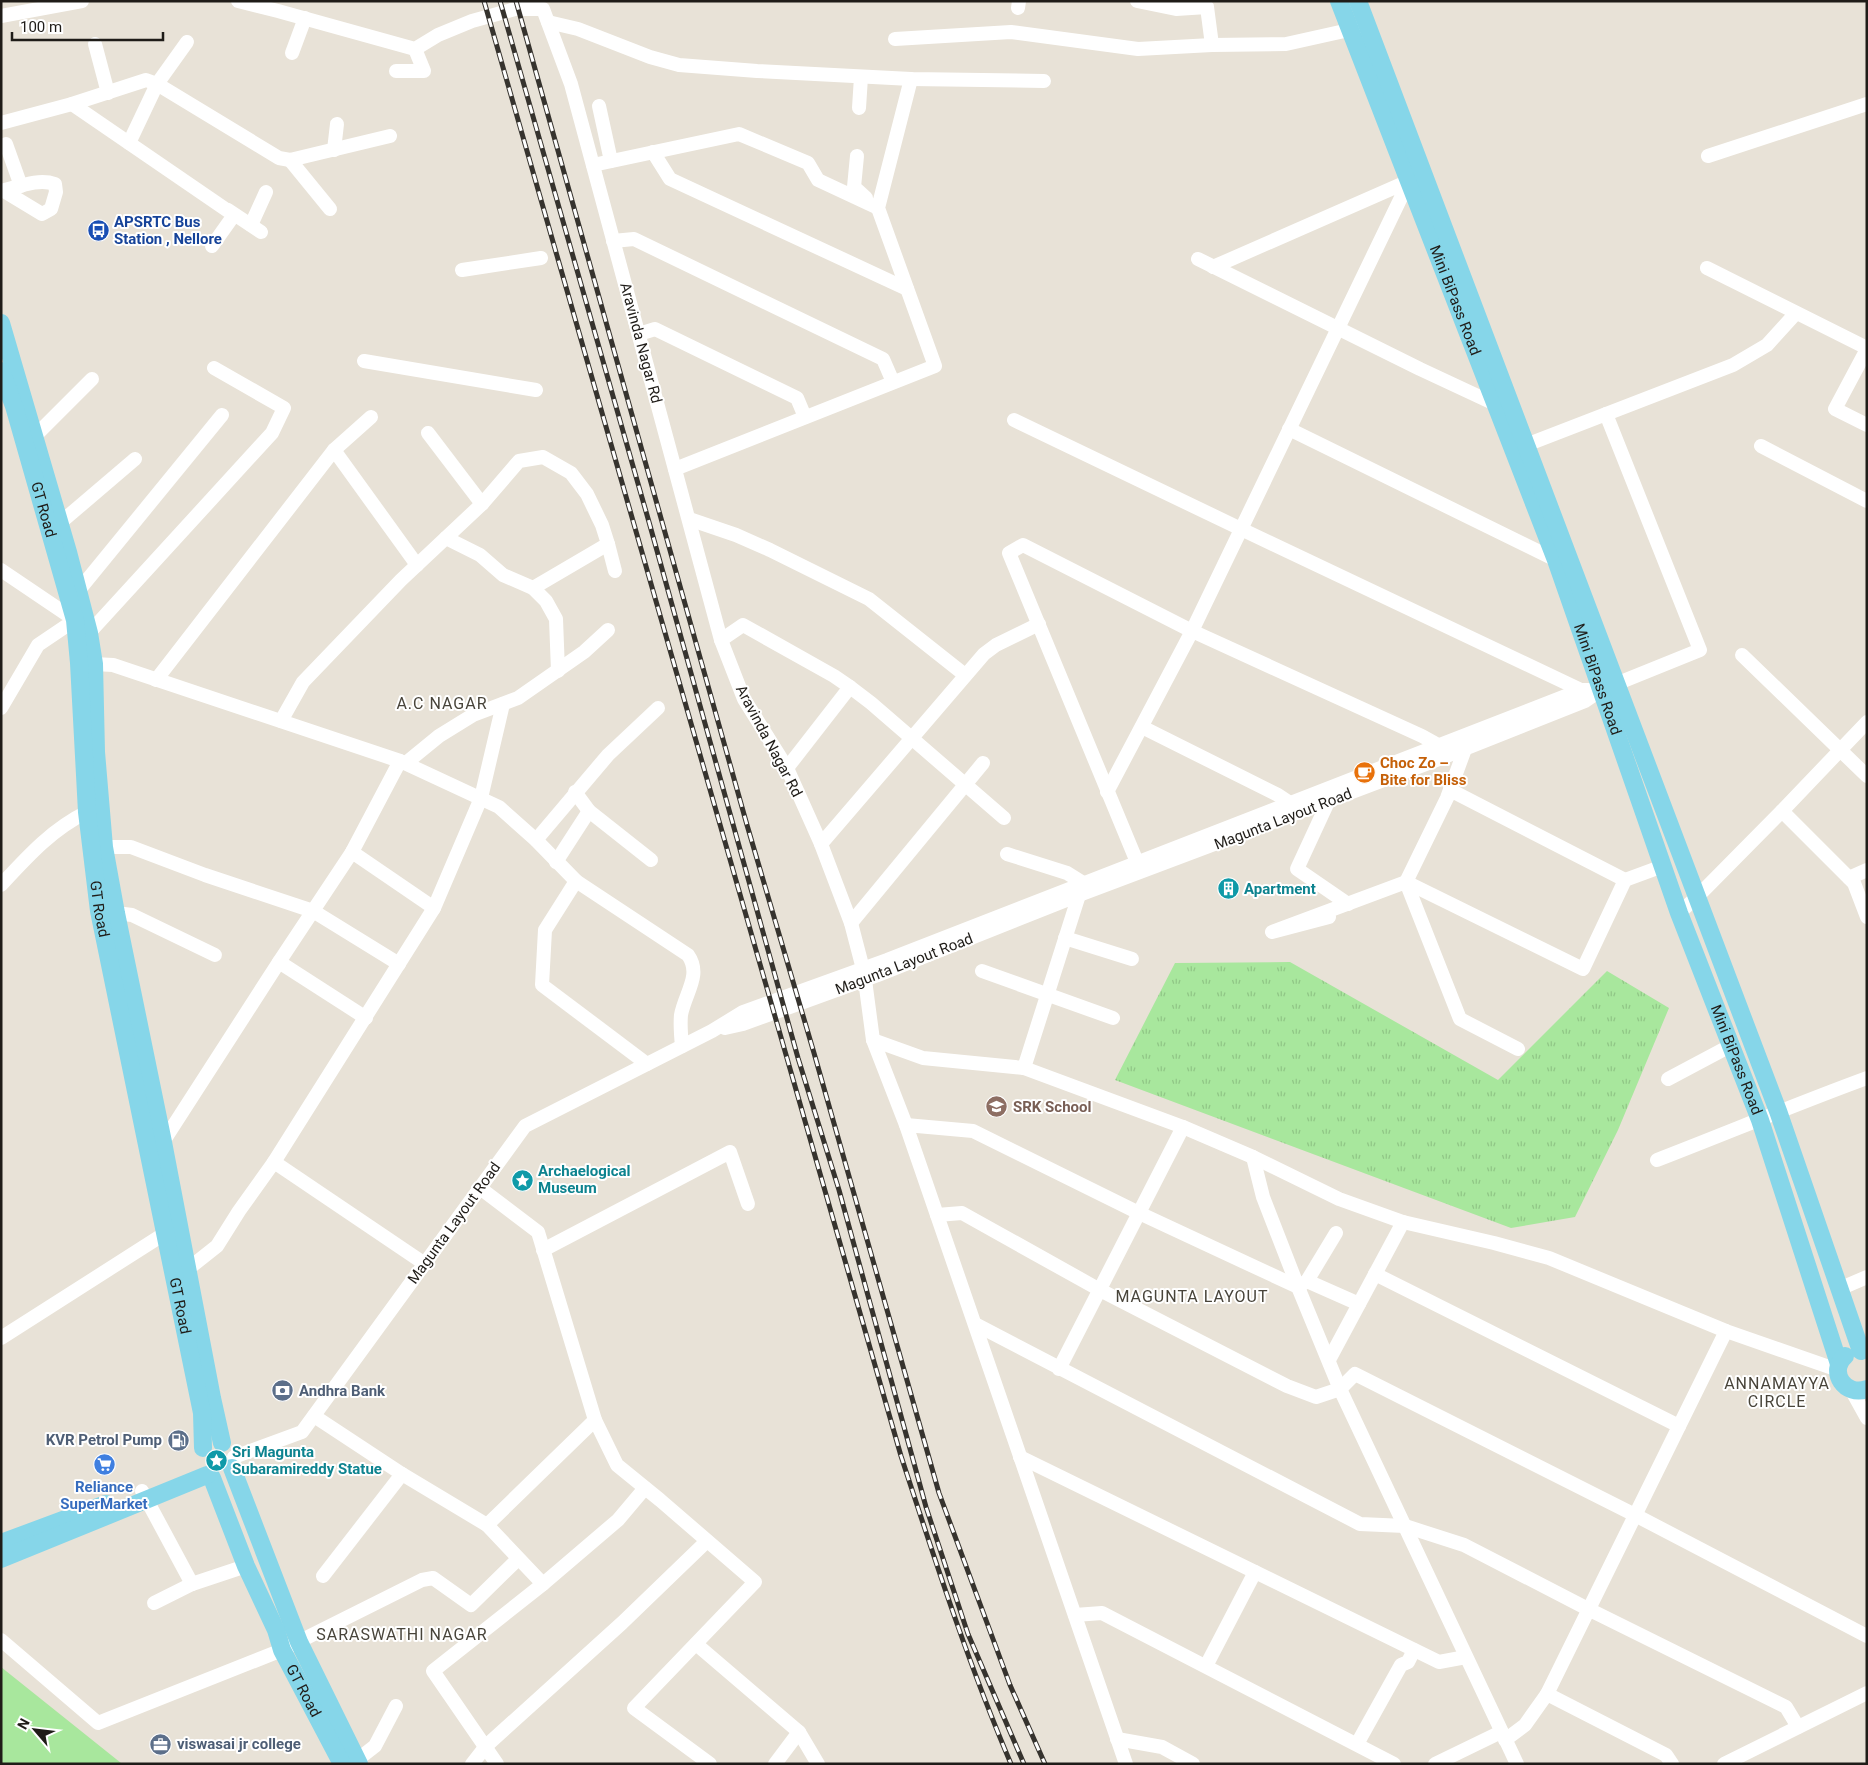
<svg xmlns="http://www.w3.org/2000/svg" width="1868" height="1765" font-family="Roboto,sans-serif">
<defs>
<pattern id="grass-tufts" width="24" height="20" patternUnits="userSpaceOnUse" patternTransform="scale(1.25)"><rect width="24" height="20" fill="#a8e79d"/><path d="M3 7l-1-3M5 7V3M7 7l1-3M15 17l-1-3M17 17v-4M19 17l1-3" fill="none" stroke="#90c686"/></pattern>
</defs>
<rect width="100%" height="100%" fill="#e8e2d7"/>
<!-- grass -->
<path fill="url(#grass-tufts)" d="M1290,962L1498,1080L1607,971L1669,1008L1618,1130L1575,1217L1511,1228L1115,1080L1175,963Z"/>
<!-- pitch -->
<path fill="#a8e79d" d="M1,1667L121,1763L122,1764H1Z"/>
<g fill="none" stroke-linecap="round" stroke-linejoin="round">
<!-- minor -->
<g stroke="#fff" stroke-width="14">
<path d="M238,1L278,11L415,49L438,35L472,21L515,9H543L571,84L721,640L744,699L787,768L821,844L851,923L863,969"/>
<path d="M1137,1L1176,9L1207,7L1212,45"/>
<path d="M1018,8L1019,1"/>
<path d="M1,16L82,1"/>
<path d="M548,22L578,29L650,57L679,65L757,71L911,79L1044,81"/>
<path d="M895,39L1011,32L1138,49L1212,45L1286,44L1358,28"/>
<path d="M95,44L108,93"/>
<path d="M292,53L305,18"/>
<path d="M396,71H424L415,49"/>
<path d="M72,104L234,215L212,246"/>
<path d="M599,106L611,161"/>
<path d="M859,108L861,77"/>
<path d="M1,123L72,104L146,80L157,84L279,158L290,160L390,136"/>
<path d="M129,143L157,84L187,42"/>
<path d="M6,144L21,186"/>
<path d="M334,150L337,124"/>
<path d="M653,152L670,179L907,289"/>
<path d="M857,156L854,187L866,198"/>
<path d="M1708,156L1867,104"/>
<path d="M290,160L330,209"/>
<path d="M593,165L739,134L808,163L818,180L878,208"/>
<path d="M1,191C18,187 38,178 55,184L56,192L51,209L42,214L4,191"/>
<path d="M228,210L261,232"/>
<path d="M251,225L266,192"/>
<path d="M613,241L634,239L883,359L893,382"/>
<path d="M1198,259L1420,369L1495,404"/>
<path d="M1707,268L1867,348"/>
<path d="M462,270L541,258"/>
<path d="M639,334L655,329L797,398L805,417"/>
<path d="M1867,349L1835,409L1867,425"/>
<path d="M364,361L536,390"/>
<path d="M1014,420L1241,529L1581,690"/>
<path d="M1289,429L1556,560"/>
<path d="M428,433L482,504"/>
<path d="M35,436L92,379"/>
<path d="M1526,445L1733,365L1767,345L1796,313"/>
<path d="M1761,446L1867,501"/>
<path d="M334,450L417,565"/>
<path d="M675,469L935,366L878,208L911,79"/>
<path d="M689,519L736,535L770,550L869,599L965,675"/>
<path d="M60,523L135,459"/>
<path d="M446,538L480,555L503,575L533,588L546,601L556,619L558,671"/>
<path d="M608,544L615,571"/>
<path d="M1,570L75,620L38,645L1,708"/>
<path d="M79,590L222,415"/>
<path d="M89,633L272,433L284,408L214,368"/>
<path d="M721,640L743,625L834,676L850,687L871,703L1004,818"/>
<path d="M1742,655L1867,776"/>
<path d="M94,664L113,665L400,761L499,807L536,840L576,881L688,955C702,975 685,993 681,1015C680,1025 681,1036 682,1046"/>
<path d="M156,680L334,450L371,417"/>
<path d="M281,721L303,682L401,580L482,504L519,461L543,457L571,473L587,494L602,525L608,544L533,588"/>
<path d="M1142,727L1278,795L1290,803"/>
<path d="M1465,749L1447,798L1406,882L1460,1019L1518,1049"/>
<path d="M406,763L439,736L473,715L518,698L584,652L608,630"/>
<path d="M787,768L850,687"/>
<path d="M575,792L589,811L651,860"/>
<path d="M1107,792L1192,631L1409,181L1213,267"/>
<path d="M1328,802L1297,869L1348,904"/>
<path d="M1782,811L1854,883L1867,917"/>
<path d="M536,840L608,755L658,708"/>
<path d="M821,844L984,654L996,645L1039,624"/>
<path d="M104,847H131L205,875L313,911L399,964"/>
<path d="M352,852L434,908"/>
<path d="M1007,854L1067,873L1083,883"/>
<path d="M556,862L589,811"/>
<path d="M1137,862L1009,553L1023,545L1192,631L1422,736L1440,746"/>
<path d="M1849,878L1867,870"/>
<path d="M1625,880L1663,866"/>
<path d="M576,881L545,930L542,985L647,1064"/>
<path d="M1,885C27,857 52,829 87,812"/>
<path d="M116,913L132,915L215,955"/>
<path d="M1679,913L1697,897L1782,811L1867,722"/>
<path d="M1329,917L1272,932L1406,882L1583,969L1625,880L1450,790"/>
<path d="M851,923L983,763"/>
<path d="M1065,938L1132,959"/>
<path d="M279,962L366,1018"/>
<path d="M982,971L1113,1018"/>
<path d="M865,980L873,1040L906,1125L1126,1764"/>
<path d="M725,1028L743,1024L878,975L1079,895L1434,761L1585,701L1601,690L1700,650L1606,414"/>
<path d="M873,1040L923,1058L1024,1068L1183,1127L1253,1157L1339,1199L1403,1222L1494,1243L1549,1258L1726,1331L1838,1370"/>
<path d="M1024,1068L1079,895"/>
<path d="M1668,1079L1730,1046"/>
<path d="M906,1125L973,1131L1139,1213L1298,1287L1307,1281"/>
<path d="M163,1142L279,962L352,852L400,761"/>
<path d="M1253,1157L1263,1197L1298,1287L1340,1389L1517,1764"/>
<path d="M1657,1160C1727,1133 1796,1104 1867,1078"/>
<path d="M274,1162L425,1264"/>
<path d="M480,1188L538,1232L595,1420L617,1465L660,1500L755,1582L634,1708L710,1764"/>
<path d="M937,1215L962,1213L1100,1290L1287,1386L1316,1397L1340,1389L1355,1374L1635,1515L1867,1636"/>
<path d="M1336,1233L1307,1281L1359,1304"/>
<path d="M543,1250L730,1152L748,1204"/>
<path d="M188,1269L217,1246L239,1211L274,1162L434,908L481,798L503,704"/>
<path d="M1375,1274L1679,1426"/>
<path d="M1839,1289L1867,1277"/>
<path d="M975,1324L1360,1524L1405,1526L1464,1545L1588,1609L1786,1707L1798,1727"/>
<path d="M1,1338L164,1234L173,1232"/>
<path d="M1329,1360L1403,1222"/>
<path d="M1059,1369L1183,1127"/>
<path d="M1852,1391L1867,1418"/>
<path d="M314,1416L402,1474L487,1525L543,1584"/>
<path d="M234,1457L302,1432L525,1126L712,1031L743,1012L887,960L1581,690H1601"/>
<path d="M1020,1457L1439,1662L1466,1657"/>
<path d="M142,1491L192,1584"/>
<path d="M487,1525L595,1420"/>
<path d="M323,1576L402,1474"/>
<path d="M154,1603L192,1584L246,1566"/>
<path d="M1075,1615L1102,1613L1394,1764"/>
<path d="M1,1640L98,1723L282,1650L422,1580L433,1578L471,1605L518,1559"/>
<path d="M696,1644L799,1732L818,1764"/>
<path d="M1206,1666L1255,1572"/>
<path d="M1547,1694L1666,1755L1672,1764"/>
<path d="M1117,1739L1162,1747L1193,1764"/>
<path d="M1505,1740L1525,1725L1547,1694L1726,1331"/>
<path d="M1357,1744L1401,1665L1408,1662L1414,1650"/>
<path d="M357,1760L375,1746L396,1706"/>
<path d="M472,1764L486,1746L622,1623L707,1541"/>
<path d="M497,1764L433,1671L543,1584L618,1520L645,1488"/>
<path d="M775,1764L799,1732"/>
<path d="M1435,1764L1501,1732"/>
<path d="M1724,1764L1867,1693"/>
</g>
<!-- major -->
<g stroke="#86d6e9" stroke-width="18">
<path id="s1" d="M1339,1L1556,560L1679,913L1760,1120L1839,1364"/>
<path d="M1358,1L1778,1111L1861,1351"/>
<path d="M1,323L68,552L89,633L94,664L96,752L104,847L116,913L163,1142L212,1398L222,1443"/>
<path id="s2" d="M1,371L14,406L75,620L79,663L87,812L99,911L202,1413L203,1448"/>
<path d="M1845,1356C1828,1372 1845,1397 1867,1389"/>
<path d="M232,1468L299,1642L359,1764"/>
<path id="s3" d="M212,1478L246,1566L276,1630L282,1650L342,1764"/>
<path d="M1,1543L106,1504"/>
<path d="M1,1559L207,1475"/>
</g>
<defs>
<g id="rail">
<path d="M484,1L901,1456C935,1560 968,1663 1011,1764"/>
<path d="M500,1L649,522L798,1058L839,1190L926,1507L968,1634L1024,1764"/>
<path d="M516,1L747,825L814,1053L939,1493L1010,1685L1045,1764"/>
</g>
</defs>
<!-- rail casing -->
<use href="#rail" stroke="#36332e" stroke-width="5"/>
<!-- rail -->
<use href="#rail" stroke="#fff" stroke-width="3" stroke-dasharray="9" stroke-linecap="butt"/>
</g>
<!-- icons -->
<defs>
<symbol id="bus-disc" viewBox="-11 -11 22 22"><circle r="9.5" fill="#1a4fb4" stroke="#fff"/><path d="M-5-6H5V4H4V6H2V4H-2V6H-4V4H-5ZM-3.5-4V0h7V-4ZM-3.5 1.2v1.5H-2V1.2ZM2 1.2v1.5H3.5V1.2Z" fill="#fff"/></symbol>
<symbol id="cafe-disc" viewBox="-11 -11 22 22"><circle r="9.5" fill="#e8710a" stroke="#fff"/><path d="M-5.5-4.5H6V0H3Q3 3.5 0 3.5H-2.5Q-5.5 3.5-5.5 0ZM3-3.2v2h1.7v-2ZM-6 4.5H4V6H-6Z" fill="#fff"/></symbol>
<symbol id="building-disc" viewBox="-11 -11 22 22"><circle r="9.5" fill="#0f9aa8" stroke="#fff"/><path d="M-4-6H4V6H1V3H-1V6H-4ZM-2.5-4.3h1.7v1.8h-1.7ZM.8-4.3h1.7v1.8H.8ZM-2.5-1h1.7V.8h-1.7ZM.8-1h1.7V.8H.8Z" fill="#fff"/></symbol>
<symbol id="school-disc" viewBox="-11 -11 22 22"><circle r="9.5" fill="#8d6e63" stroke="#fff"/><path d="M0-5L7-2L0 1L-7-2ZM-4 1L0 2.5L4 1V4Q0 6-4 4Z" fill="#fff"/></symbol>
<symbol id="sight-disc" viewBox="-11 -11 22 22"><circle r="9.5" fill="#0f9aa8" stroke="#fff"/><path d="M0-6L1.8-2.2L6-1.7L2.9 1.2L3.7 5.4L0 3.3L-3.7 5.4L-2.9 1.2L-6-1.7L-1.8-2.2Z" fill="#fff"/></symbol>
<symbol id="bank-disc" viewBox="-11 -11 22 22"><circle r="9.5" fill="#5c6f8a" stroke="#fff"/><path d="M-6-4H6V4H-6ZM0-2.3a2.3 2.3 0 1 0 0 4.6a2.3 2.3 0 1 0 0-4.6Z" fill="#fff"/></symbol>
<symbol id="fuel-disc" viewBox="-11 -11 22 22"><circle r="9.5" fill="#5c6f8a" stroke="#fff"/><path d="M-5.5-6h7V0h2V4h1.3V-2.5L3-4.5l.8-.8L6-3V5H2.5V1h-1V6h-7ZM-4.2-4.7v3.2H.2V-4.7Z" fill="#fff"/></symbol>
<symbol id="supermarket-disc" viewBox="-11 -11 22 22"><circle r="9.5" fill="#3f7fe0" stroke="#fff"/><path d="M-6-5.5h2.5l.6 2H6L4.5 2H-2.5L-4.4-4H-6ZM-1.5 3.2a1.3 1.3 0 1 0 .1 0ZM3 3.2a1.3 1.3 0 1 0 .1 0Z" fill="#fff"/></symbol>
<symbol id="office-disc" viewBox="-11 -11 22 22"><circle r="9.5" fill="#5c6f8a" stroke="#fff"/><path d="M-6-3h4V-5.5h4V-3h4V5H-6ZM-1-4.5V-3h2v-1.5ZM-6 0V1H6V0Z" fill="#fff"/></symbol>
</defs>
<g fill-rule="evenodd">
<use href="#bus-disc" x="86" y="218" width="25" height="25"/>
<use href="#cafe-disc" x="1352" y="760" width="25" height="25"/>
<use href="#building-disc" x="1216" y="876" width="25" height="25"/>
<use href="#school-disc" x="984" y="1094" width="25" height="25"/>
<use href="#sight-disc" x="510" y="1168" width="25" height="25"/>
<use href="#bank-disc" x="270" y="1378" width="25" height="25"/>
<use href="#fuel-disc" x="166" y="1428" width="25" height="25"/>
<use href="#sight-disc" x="204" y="1448" width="25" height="25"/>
<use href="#supermarket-disc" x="92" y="1452" width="25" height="25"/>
<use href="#office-disc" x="148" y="1732" width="25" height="25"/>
</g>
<g text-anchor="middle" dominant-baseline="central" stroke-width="4" stroke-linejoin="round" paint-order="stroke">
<!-- transit labels -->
<g font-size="15" font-weight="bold" fill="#164399" stroke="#fff" text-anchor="start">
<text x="114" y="222">APSRTC Bus<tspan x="114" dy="17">Station , Nellore</tspan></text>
</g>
<!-- street labels -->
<g font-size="15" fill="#1f1c18" stroke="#fff">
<text stroke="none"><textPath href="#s1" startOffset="321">Mini BiPass Road</textPath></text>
<text transform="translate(641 343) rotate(75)">Aravinda Nagar Rd</text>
<text stroke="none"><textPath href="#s2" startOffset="145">GT Road</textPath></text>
<text stroke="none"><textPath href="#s1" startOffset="726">Mini BiPass Road</textPath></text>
<text transform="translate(769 741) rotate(62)">Aravinda Nagar Rd</text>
<text transform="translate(1283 819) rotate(-21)">Magunta Layout Road</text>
<text stroke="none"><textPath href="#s2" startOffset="550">GT Road</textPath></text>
<text transform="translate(904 964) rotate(-21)">Magunta Layout Road</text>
<text stroke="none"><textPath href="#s1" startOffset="1131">Mini BiPass Road</textPath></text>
<text transform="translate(454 1223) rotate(-54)">Magunta Layout Road</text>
<text stroke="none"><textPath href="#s2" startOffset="955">GT Road</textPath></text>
<text stroke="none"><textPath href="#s3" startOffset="232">GT Road</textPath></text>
</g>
<!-- food labels -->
<g font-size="15" font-weight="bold" fill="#c56008" stroke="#fff" text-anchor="start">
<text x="1380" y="763">Choc Zo –<tspan x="1380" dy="17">Bite for Bliss</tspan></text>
</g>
<!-- culture labels -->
<g font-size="15" font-weight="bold" fill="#0d838f" stroke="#fff" text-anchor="start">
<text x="1244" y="889">Apartment</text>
<text x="538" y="1171">Archaelogical<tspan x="538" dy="17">Museum</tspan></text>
<text x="232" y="1452">Sri Magunta<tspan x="232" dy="17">Subaramireddy Statue</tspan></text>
</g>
<!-- education labels -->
<g font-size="15" font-weight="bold" fill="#785e54" stroke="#fff" text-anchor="start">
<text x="1013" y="1107">SRK School</text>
</g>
<!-- service labels -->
<g font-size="15" font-weight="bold" fill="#4e5e75" stroke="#fff" text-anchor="start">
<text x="299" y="1391">Andhra Bank</text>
<text x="162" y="1440" text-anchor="end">KVR Petrol Pump</text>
<text x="177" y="1744">viswasai jr college</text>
</g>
<!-- shop labels -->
<g font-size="15" font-weight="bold" fill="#366cbe" stroke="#fff">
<text x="104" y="1487">Reliance<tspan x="104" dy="17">SuperMarket</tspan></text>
</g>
<!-- neighbourhood labels -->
<g font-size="16" letter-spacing="1" fill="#48443a" stroke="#fff">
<text x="442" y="703">A.C NAGAR</text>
<text x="1192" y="1296">MAGUNTA LAYOUT</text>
<text x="1777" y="1383">ANNAMAYYA<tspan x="1777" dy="18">CIRCLE</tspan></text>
<text x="402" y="1634">SARASWATHI NAGAR</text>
</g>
</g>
<!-- border -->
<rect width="1868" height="1765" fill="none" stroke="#1f1c18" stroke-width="5"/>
<!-- north arrow -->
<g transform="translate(35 1730) rotate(298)" stroke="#ffffff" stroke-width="4" paint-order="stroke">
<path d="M0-4L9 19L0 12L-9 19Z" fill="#1f1c18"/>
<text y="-8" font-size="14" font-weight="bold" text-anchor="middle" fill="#1f1c18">N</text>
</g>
<!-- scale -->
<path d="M12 32v8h151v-8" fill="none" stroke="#1f1c18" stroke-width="2.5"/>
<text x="20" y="32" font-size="15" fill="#1f1c18" stroke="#ffffff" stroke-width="4" paint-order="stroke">100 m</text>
</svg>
